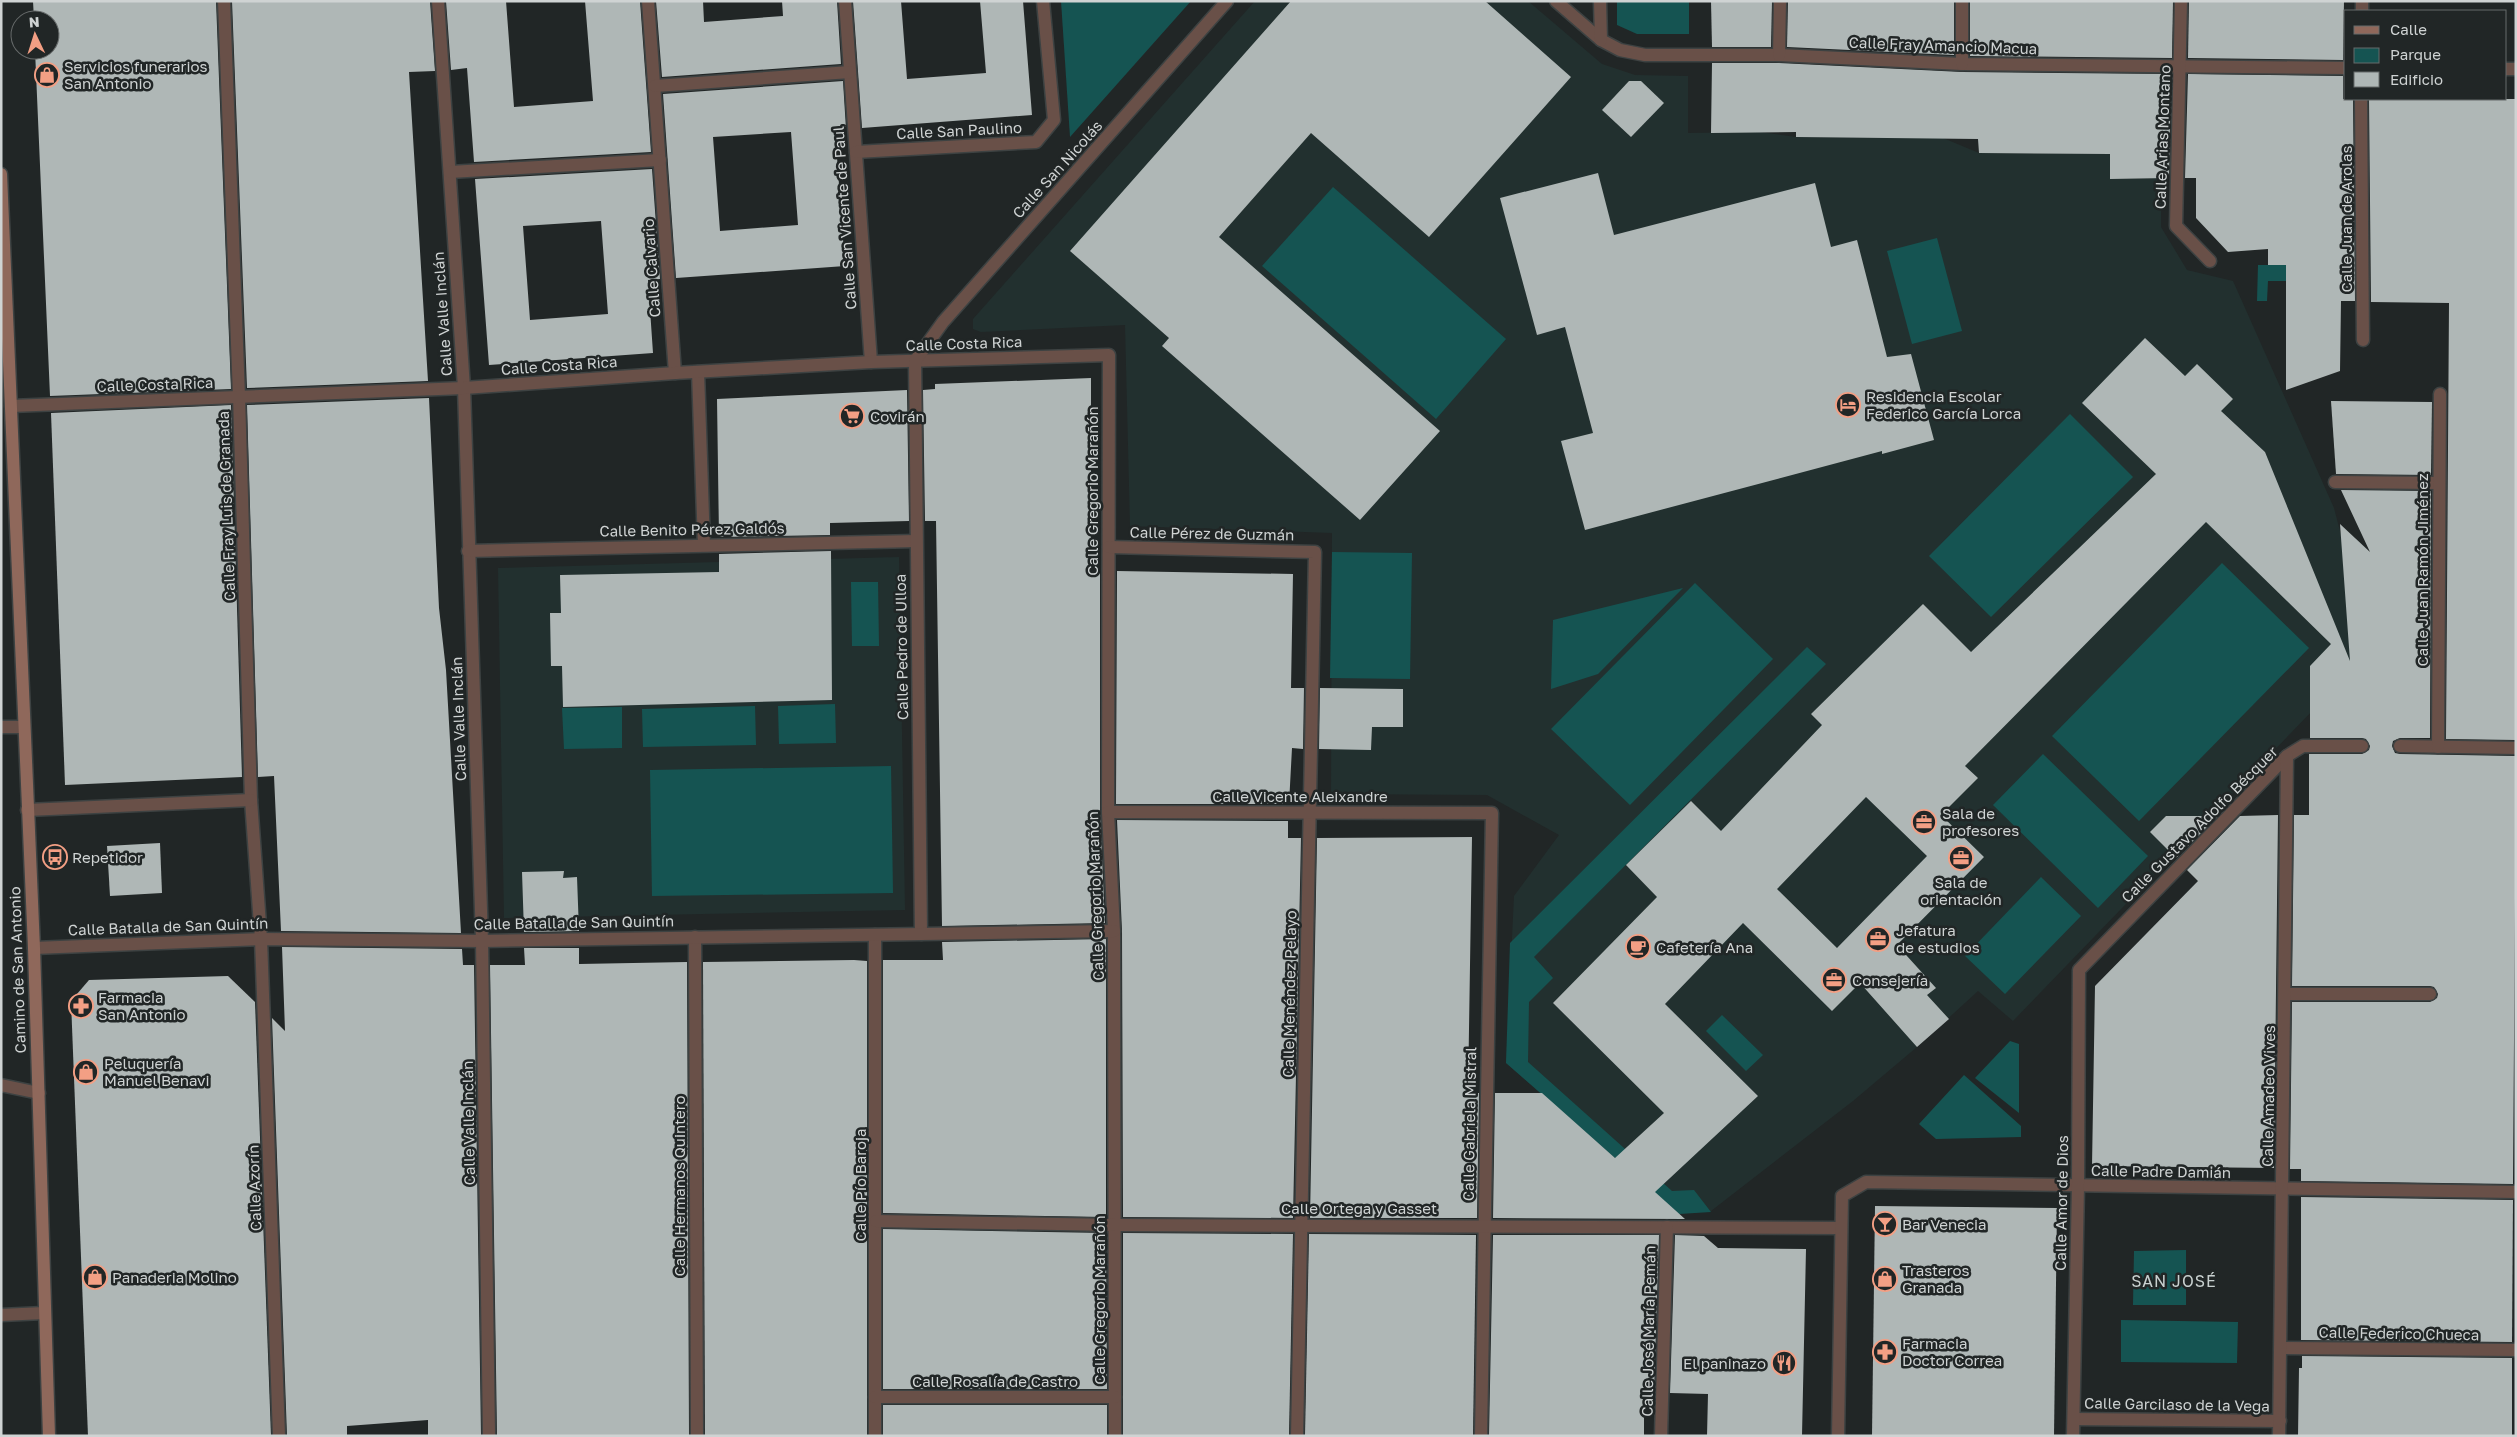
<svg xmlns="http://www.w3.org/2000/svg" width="2517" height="1437" font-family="'Golos Text',sans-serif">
<rect width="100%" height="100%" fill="#212626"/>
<!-- built -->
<g fill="#22302f">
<path d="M1255,1H1528L1602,64L1635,75L1688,76V133L1760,132L1796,137L1943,138L1979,153L2110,154V179L2161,178V227L2187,270L2233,281L2334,508L2371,650L2013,1021L1978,991L1917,1047L1853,1101L1711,1211L1679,1214L1506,1063L1514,896L1559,835L1487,795L1331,794L1332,533L1130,526L1125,325L981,332L973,329V319Z"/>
<path d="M899,557L905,910L504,918L498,568Z"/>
</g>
<!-- green -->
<g fill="#155452">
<path d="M1061,1H1191L1070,137Z"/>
<path d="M1617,1H1689V34H1637L1617,25Z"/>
<path d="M1333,187L1506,339L1436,419L1262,266Z"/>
<path d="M1937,238L1962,331L1912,344L1887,251Z"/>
<path d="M2258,265H2341V281H2268L2267,301H2257Z"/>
<path d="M2070,414L2133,477L1991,617L1929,556Z"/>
<path d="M1332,552L1412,553L1410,679L1330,678Z"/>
<path d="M2222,563L2309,648L2139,821L2052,736Z"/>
<path d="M851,582H878L879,646H852Z"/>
<path d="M1695,583L1773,659L1630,805L1551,729Z"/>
<path d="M1683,588L1598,674L1551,689L1553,620Z"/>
<path d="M1807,647L1826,664L1534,957L1553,978L1529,1002L1528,1062L1672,1191L1694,1190L1711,1212L1679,1214L1506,1063L1510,943Z"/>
<path d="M835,704L836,743L779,744L778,706Z"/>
<path d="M755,706L756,745L643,747L642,709Z"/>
<path d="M622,707V748L564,749L562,708Z"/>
<path d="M2043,754L2148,856L2098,908L1993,805Z"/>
<path d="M891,766L893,893L652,896L650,770Z"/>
<path d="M2041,877L2081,916L2005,994L1965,956Z"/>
<path d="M1722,1015L1763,1055L1746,1071L1706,1031Z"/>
<path d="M2010,1041L2019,1044V1113L1975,1078Z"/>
<path d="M1964,1075L2021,1126V1137L1936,1139L1919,1124Z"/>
<path d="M2186,1250V1305H2133L2134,1251Z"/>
<path d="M2121,1320L2238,1322L2237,1363L2121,1362Z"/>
</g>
<!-- building -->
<g fill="#afb7b6" fill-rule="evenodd">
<path d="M33,1H216L231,389L50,396L35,50H50V20H34Z"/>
<path d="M232,1H430L435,71L409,72L428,381L247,388Z"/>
<path d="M446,1H506L514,107L593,101L585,1H640L651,152L474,162L467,68L451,70Z"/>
<path d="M656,1H703L704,22L783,16L782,1H837L841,64L662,77Z"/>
<path d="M853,1H901L907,79L986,73L980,1H1023L1032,115L862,128Z"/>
<path d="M1291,1H1485L1571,77L1429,237L1311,133L1219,237L1440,431L1360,520L1162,346L1169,338L1070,251Z"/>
<path d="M1711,1H1772L1771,47H1712Z"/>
<path d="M1788,1H1954V55L1787,47Z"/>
<path d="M1970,1H2173L2172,58L1970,56Z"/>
<path d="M2189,1H2344L2343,60L2188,58Z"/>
<path d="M1712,63H1779L1962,72L2171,74L2169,178L2110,179V154L1979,153L1978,139L1796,137V132L1711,133Z"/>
<path d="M2188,74L2343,76V99H2353L2355,301H2341L2340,371L2286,390V265H2268V249L2228,252L2196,218V178H2185Z"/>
<path d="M843,81L846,129L835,130L845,266L676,278L663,94ZM791,132L798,225L720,231L713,137Z"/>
<path d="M1629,81H1641L1664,103L1631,137L1602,110Z"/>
<path d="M2369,99H2516V740L2446,739L2449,303L2371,302Z"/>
<path d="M652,169L660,279L648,280L653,353L489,365L475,179ZM601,221L608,314L530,320L523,226Z"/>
<path d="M1598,173L1614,235L1815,183L1831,247L1857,240L1887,357L1911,354L1934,440L1882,454V451L1585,530L1561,441L1593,433L1565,327L1537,335L1500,198Z"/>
<path d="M2145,338L2185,376L2197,364L2233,399L2221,411L2265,452L2350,661L2340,524L2370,552L2341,490L2431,491L2430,738H2400L2393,741L2392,746L2395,753L2400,754L2516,756L2513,1184L2301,1181V1169H2290L2292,1002H2430L2437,998L2438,994L2434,987L2430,986H2292L2294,815H2309V754H2362L2369,750L2370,746L2366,739L2362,738H2310V666L2331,644L2206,522L1965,766L1978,778L1941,815L1984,857L1897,945L1936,988L1927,995L1949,1019L1917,1047L1860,983L1832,1011L1743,923L1665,1004L1758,1096L1655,1192L1685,1219L1493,1218L1495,1093H1542L1615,1158L1664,1113L1553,1003L1657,897L1626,865L1691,801L1721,831L1822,725L1811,714L1923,604L1971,652L2156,474L2082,403ZM1866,797L1927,856L1837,948L1777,889Z"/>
<path d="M1091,378V571H1100V812L1105,923L942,926L936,521H925L923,390L935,389V384Z"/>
<path d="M907,390L909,521L830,523V535L719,537L717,399Z"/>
<path d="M429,398L439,608L446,670L461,933L281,931L274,776L258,777L247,405Z"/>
<path d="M2331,401L2432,402L2431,475L2336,474Z"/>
<path d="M231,405L242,777L65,785L51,413Z"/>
<path d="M831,551L832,700L563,707L562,666H551L550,613H561L560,575L719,572V554Z"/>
<path d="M1117,571L1293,574L1291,688H1304L1303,749L1292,748L1289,804H1116Z"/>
<path d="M1320,688L1403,689V727H1372L1371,750L1319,749Z"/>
<path d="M2278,815L2274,1168L2092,1166L2095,986L2198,881L2187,870L2240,816Z"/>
<path d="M2166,816H2218L2176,858L2150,832Z"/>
<path d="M1117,820L1288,821V838H1301L1293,1218L1123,1217L1122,931Z"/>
<path d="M1472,837L1468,1093H1479L1477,1218H1310L1317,838Z"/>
<path d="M160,843L162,893L110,896L107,846Z"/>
<path d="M564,871L563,878L577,877L579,931L524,932L522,872Z"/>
<path d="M1106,939V1217L883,1213V960H943L942,942Z"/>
<path d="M282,947L462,949L463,965H474L481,1436H428V1420L347,1426V1436H287L272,1018L285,1031Z"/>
<path d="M524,948H579V964L687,962L689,1436H497L490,965H525Z"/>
<path d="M854,960L867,961V1436H705L703,962Z"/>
<path d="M228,976L255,1002L271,1436H88L71,1001L89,980Z"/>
<path d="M2301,1197L2513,1200L2512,1342L2301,1340Z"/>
<path d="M1875,1206L2057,1208L2054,1436H1872Z"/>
<path d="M883,1229L1106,1233L1107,1389H883Z"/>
<path d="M1123,1233L1293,1234L1289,1436H1123Z"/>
<path d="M1309,1234L1476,1235L1473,1436H1305Z"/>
<path d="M1493,1235H1659L1654,1393H1644V1436H1489Z"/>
<path d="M1675,1235L1704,1236L1718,1248L1806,1249L1802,1436H1707L1708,1394L1670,1393Z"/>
<path d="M2302,1356L2512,1358V1436H2298L2299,1368H2302Z"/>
<rect x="883" y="1405" width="224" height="31"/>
</g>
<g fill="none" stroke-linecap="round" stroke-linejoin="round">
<defs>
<g id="street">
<path d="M224,1L239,396L251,800L261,939L279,1436"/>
<path d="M438,1L464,388L482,941L489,1436"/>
<path d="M648,1L675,373"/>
<path d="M845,1L871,362"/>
<path d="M1556,1L1601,40L1620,50L1645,55H1779L1962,64L2346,68"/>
<path d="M1600,1L1601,40"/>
<path d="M2181,1L2176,226L2210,261"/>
<path d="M2362,11V1"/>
<path d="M1779,55L1780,1"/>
<path d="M1962,64V1"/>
<path d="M2506,69H2516"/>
<path d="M655,86L850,72"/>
<path d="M2361,99L2363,340"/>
<path d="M856,152L1036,142L1054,120L1043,1"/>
<path d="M450,172L660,160"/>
<path d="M698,372L704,545"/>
<path d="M11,406L464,388L675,373L871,362L1109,355L1108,812L1114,931L1115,1436"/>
<path d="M2335,482L2439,483"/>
<path d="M1109,547L1315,552L1297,1436"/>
<path d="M468,551L916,541"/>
<path d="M1,727H23"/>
<path d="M2400,746L2516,748"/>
<path d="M2438,747L2440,394"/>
<path d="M27,810L251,800"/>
<path d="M1108,812L1492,813L1481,1436"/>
<path d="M921,934L915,361L943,322L1227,1"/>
<path d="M875,935V1436"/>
<path d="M695,937L697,1436"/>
<path d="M34,948L261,939L482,941L1114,931"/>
<path d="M2285,994H2430"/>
<path d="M1,1085L39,1093"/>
<path d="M876,1221L1115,1225L1841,1228"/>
<path d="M1,1315L44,1313"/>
<path d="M2281,1348L2516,1350"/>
<path d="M875,1397H1115"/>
<path d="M2074,1419L2280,1421"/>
<path d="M1661,1436L1667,1227"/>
<path d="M1838,1436L1842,1196L1866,1182L2516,1192"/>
<path d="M2073,1436L2078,1186L2079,970L2287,756L2303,746H2362"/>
<path d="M2279,1436L2287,756"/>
</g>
<path id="secondary" d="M1,174L34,948L49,1436"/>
</defs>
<!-- street casing -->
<use href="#street" stroke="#3d4242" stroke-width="15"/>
<!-- secondary casing -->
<use href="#secondary" stroke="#3d4242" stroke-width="15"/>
<!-- street -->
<use href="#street" stroke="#695048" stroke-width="12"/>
<!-- secondary -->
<use href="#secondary" stroke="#8f685b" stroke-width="12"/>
</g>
<!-- icons -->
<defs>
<symbol id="shop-ring" viewBox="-11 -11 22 22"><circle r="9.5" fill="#212626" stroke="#f39f84" stroke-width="1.5"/><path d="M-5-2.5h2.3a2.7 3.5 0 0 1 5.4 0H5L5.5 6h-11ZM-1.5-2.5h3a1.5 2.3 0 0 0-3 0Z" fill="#f39f84"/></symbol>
<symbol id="hotel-ring" viewBox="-11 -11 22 22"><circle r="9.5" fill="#212626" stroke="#f39f84" stroke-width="1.5"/><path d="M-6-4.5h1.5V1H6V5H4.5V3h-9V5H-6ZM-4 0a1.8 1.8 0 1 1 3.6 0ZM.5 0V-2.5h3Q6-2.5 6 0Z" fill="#f39f84"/></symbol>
<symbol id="supermarket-ring" viewBox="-11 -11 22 22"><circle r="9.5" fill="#212626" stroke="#f39f84" stroke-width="1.5"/><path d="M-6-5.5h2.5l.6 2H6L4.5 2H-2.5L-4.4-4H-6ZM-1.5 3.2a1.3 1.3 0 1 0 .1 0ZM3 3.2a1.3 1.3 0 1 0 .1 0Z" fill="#f39f84"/></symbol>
<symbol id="office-ring" viewBox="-11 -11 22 22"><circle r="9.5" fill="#212626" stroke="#f39f84" stroke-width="1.5"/><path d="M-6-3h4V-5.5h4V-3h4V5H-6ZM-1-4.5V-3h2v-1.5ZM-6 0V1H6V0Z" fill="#f39f84"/></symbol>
<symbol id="bus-ring" viewBox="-11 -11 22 22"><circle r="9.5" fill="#212626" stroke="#f39f84" stroke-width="1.5"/><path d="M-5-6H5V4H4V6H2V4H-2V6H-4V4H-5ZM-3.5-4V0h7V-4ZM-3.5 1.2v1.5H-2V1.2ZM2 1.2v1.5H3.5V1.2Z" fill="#f39f84"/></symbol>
<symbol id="cafe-ring" viewBox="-11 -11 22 22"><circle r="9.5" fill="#212626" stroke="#f39f84" stroke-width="1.5"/><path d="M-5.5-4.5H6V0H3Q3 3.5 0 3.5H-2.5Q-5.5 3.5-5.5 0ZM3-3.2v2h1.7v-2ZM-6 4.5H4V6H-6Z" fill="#f39f84"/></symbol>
<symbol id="pharmacy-ring" viewBox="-11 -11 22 22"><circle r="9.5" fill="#212626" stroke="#f39f84" stroke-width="1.5"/><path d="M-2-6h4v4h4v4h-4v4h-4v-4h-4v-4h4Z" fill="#f39f84"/></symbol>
<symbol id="bar-ring" viewBox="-11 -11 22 22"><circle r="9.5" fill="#212626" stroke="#f39f84" stroke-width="1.5"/><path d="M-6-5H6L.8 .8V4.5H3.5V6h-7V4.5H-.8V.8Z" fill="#f39f84"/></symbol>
<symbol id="restaurant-ring" viewBox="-11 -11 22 22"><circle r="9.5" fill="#212626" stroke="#f39f84" stroke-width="1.5"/><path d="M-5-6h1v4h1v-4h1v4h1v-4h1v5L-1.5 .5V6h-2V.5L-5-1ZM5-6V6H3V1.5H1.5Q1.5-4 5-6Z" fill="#f39f84"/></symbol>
</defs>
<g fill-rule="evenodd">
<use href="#shop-ring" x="33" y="61" width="28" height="28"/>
<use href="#hotel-ring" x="1834" y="391" width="28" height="28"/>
<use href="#supermarket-ring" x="838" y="402" width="28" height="28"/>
<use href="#office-ring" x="1910" y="808" width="28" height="28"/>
<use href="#bus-ring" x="41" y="843" width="28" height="28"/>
<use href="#office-ring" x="1947" y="844" width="28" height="28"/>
<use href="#office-ring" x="1864" y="925" width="28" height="28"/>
<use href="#cafe-ring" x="1624" y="933" width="28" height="28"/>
<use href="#office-ring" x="1820" y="966" width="28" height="28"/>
<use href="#pharmacy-ring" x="67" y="992" width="28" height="28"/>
<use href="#shop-ring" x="72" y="1058" width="28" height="28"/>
<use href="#bar-ring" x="1871" y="1210" width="28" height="28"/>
<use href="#shop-ring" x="81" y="1263" width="28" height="28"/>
<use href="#shop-ring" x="1871" y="1265" width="28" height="28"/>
<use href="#pharmacy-ring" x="1871" y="1338" width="28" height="28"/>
<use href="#restaurant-ring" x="1770" y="1349" width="28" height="28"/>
</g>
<g text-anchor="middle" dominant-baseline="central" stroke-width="5" stroke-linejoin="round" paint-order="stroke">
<!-- street labels -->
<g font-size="15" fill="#cfd3d3" stroke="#212626">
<text transform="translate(1943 45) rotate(2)">Calle Fray Amancio Macua</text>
<text transform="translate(959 130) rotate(-3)">Calle San Paulino</text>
<text transform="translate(2162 137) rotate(-88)">Calle Arias Montano</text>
<text transform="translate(1057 169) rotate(-48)">Calle San Nicolás</text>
<text transform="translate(844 218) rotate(-94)">Calle San Vicente de Paul</text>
<text transform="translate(2346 219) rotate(-90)">Calle Juan de Arolas</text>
<text transform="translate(651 268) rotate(-94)">Calle Calvario</text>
<text transform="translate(442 314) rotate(-94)">Calle Valle Inclán</text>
<text transform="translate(964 343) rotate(-2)">Calle Costa Rica</text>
<text transform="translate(559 365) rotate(-4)">Calle Costa Rica</text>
<text transform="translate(155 384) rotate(-2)">Calle Costa Rica</text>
<text transform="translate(1092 491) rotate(-90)">Calle Gregorio Marañón</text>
<text transform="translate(226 506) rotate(-92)">Calle Fray Luis de Granada</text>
<text transform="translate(692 529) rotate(-1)">Calle Benito Pérez Galdós</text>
<text transform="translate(1212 533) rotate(1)">Calle Pérez de Guzmán</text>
<text transform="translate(2422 570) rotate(-90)">Calle Juan Ramón Jiménez</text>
<text transform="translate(901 647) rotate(-91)">Calle Pedro de Ulloa</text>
<text transform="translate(458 719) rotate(-92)">Calle Valle Inclán</text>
<text x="1300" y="796">Calle Vicente Aleixandre</text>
<text transform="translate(2199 824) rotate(-45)">Calle Gustavo Adolfo Bécquer</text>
<text transform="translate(1095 896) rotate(-92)">Calle Gregorio Marañón</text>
<text transform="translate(574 922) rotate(-1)">Calle Batalla de San Quintín</text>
<text transform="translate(168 926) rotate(-2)">Calle Batalla de San Quintín</text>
<text transform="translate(17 970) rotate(-92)">Camino de San Antonio</text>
<text transform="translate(1289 994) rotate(-89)">Calle Menéndez Pelayo</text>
<text transform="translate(2268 1096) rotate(-89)">Calle Amadeo Vives</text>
<text transform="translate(468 1123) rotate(-91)">Calle Valle Inclán</text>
<text transform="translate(1469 1124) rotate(-89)">Calle Gabriela Mistral</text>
<text transform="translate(2161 1171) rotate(1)">Calle Padre Damián</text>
<text transform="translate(860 1185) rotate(-90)">Calle Pío Baroja</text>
<text transform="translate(679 1186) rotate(-90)">Calle Hermanos Quintero</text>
<text transform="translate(254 1188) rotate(-92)">Calle Azorín</text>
<text transform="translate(2061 1203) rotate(-89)">Calle Amor de Dios</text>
<text x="1359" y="1208">Calle Ortega y Gasset</text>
<text transform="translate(1099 1300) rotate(-90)">Calle Gregorio Marañón</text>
<text transform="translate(1648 1331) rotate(-89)">Calle José María Pemán</text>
<text transform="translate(2399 1333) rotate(1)">Calle Federico Chueca</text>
<text x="995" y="1381">Calle Rosalía de Castro</text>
<text transform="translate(2177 1404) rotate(1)">Calle Garcilaso de la Vega</text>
</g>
<!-- poi labels -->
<g font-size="15" fill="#cfd3d3" stroke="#212626" text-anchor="start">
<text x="64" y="66">Servicios funerarios<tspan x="64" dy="17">San Antonio</tspan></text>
<text x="1866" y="396">Residencia Escolar<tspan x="1866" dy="17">Federico García Lorca</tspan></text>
<text x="870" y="416">Covirán</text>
<text x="1942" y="813">Sala de<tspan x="1942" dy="17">profesores</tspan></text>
<text x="72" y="857">Repetidor</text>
<text x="1961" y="882" text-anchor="middle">Sala de<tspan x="1961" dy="17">orientación</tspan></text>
<text x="1896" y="930">Jefatura<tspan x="1896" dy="17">de estudios</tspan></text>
<text x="1656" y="947">Cafetería Ana</text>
<text x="1852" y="980">Consejería</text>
<text x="98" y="997">Farmacia<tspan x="98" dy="17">San Antonio</tspan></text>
<text x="104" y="1063">Peluquería<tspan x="104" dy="17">Manuel Benavi</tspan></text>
<text x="1902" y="1224">Bar Venecia</text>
<text x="1902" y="1270">Trasteros<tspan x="1902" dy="17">Granada</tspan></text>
<text x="112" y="1277">Panaderia Molino</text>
<text x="1902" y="1343">Farmacia<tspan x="1902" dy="17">Doctor Correa</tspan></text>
<text x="1766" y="1363" text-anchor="end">El paninazo</text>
</g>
<!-- neighbourhood labels -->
<g font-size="16" letter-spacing="1" fill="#c8d0cf" stroke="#212626">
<text x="2174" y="1281">SAN JOSÉ</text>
</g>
</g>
<!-- border -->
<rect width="2517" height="1437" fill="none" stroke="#cfd3d3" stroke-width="5"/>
<!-- legend -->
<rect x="2344" y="10" width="162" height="90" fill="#212626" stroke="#676b6b"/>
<rect x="2354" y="26" width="25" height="8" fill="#8f685b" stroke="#676b6b"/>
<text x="2390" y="35" font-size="15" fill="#cfd3d3">Calle</text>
<rect x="2354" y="48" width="25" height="15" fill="#155452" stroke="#676b6b"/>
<text x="2390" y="60" font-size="15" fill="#cfd3d3">Parque</text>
<rect x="2354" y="72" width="25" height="15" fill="#afb7b6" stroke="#676b6b"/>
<text x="2390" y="85" font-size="15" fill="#cfd3d3">Edificio</text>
<!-- north arrow -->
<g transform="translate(35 35) rotate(356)"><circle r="24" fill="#212626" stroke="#676b6b"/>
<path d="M0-4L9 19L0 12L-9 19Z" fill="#f39f84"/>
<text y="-8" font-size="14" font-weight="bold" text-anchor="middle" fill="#cfd3d3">N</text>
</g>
</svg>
